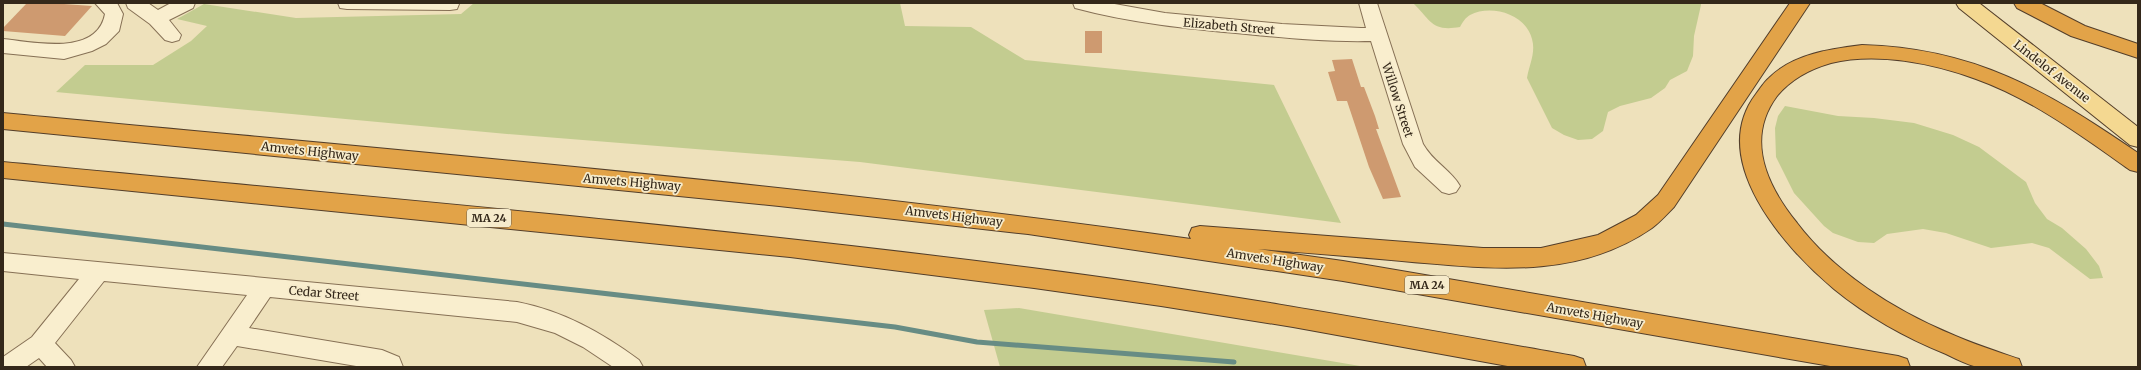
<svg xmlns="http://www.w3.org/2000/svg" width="2141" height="370" font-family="Merriweather,serif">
<rect width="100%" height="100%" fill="#eee1bb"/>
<!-- green -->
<g fill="#c3cc90">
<path d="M474,3H900L905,26L971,27L1025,60L1274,85L1341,223L860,162L507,134L56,92L85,65H153L191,41L207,26L177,19L204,4L296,18L461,14Z"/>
<path d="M1413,3H1701V5L1694,36L1693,56L1687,71L1670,80L1665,88L1651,98L1620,106L1608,112L1603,131L1592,139L1578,140L1564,135L1552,128L1527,78C1529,65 1536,53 1532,39C1526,14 1491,4 1470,15C1466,17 1462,23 1460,27C1431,32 1431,20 1413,3Z"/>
<path d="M1785,106L1838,116L1874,118L1914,123L1953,135L1979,147L2026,182L2035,203L2047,219L2062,228L2086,249L2099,266L2103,278L2090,279L2049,248L2032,243L1991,248L1946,233L1923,229L1887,234L1874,243L1858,242L1833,233L1824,226L1794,193L1776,157L1775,128L1778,116Z"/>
<path d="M1019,308L1366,367H1000L984,310Z"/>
</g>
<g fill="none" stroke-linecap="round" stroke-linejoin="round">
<!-- stream -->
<path stroke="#678c84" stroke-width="5" d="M3,224L895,327L977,342L1234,362"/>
</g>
<!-- building -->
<g fill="#ce9a70">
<path d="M27,3H50L92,6L65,36L3,31V28Z"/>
<rect x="1085" y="31" width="17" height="22"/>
<path d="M1352,59L1361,87H1364L1375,116L1379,129H1376L1401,197L1383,199L1369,167L1347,101H1337L1328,72L1335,71L1332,60Z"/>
</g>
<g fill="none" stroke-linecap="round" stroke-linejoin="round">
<defs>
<g id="minor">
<path d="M95,3H117L123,14L119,31L106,44L92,51L64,59L3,53V39C33,42 97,57 105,14Z"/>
<path d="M126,3H148L158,10L171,3H195L193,8L169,20L181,35L179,40L172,42L165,40L150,24L128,8Z"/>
<path d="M338,3H459V4L457,9L450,10L347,9L340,8Z"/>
<path d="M1073,3H1109L1165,13L1282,24L1361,28H1366L1359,3H1377L1423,144C1433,162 1451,170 1460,186L1456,192L1449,194L1442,192L1415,167L1403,144L1371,41C1329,42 1288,38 1246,34C1189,29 1131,23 1075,8Z"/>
<path d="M3,253L517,302C563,311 601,332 639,360L643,367H613L583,347L555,333L517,322L270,297L249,328L382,350L399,357L403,367H362L237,346L222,367H197L247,295L104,281L55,343L71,360L75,367H47L39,358L26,367H3V357L32,337L79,279L3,271Z"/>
</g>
<path id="major" d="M1956,3H1979L2138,127V147L2130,145L1959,8Z"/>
<g id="highway">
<path d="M1790,3H1810L1674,207C1667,214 1660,222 1652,228C1578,279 1496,269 1412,262C1360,257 1309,253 1258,249L1343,261L1898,356L1907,359L1910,367H1836L1343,281L1028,234L779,206L3,129V113C399,151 797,183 1191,239L1189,235L1192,228L1200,226L1483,248H1541L1598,235L1636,215L1658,195Z"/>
<path d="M2014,3H2040L2085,26L2138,44V58L2071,36L2017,8Z"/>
<path d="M1862,45C1975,48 2047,91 2138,153V172L2130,170C2082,136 2032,99 1976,79C1932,63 1877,52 1831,63C1810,69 1790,80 1777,96C1745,139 1767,186 1797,223C1835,273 1894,310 1951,334C1973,344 1996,351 2019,359L2022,367C2008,367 1991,370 1977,367C1966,364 1956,359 1946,354C1906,338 1867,316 1834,289C1785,248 1706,160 1756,94C1760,89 1764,82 1769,78C1793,54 1830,49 1862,45Z"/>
<path d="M3,162C346,195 690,224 1032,268C1214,291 1394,324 1574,356L1583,359L1586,367H1513L1293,327L1161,306L1034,288L790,257L3,178Z"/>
</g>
</defs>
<!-- minor casing -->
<use href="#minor" stroke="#867055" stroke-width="2"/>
<!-- major casing -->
<use href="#major" stroke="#533e2a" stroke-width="2"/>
<!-- highway casing -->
<use href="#highway" stroke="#533e2a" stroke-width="2"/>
<!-- minor -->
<use href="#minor" fill="#f9eece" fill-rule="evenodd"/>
<!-- major -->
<use href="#major" fill="#f4d891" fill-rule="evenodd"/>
<!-- highway -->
<use href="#highway" fill="#e2a348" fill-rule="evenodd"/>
</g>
<g text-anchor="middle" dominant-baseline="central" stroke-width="3.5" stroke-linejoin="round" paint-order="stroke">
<!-- shield labels -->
<g fill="#f6ebcb" stroke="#6e624f" stroke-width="1">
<rect x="467" y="209" width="44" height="18" rx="3"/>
<rect x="1405" y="276" width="44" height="18" rx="3"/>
</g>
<g font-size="11" font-weight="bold" fill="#34281a">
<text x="489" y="218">MA 24</text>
<text x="1427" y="285">MA 24</text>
</g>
<!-- street labels -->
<g font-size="12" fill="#34281a" stroke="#f6ebcb">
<text transform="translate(1229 26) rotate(5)">Elizabeth Street</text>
<text transform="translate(2052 71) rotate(38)">Lindelof Avenue</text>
<text transform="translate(1398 100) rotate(72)">Willow Street</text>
<text transform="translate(310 151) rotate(6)">Amvets Highway</text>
<text transform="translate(632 182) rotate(5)">Amvets Highway</text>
<text transform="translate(954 216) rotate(7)">Amvets Highway</text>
<text transform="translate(1275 260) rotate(9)">Amvets Highway</text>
<text transform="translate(324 293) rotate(5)">Cedar Street</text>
<text transform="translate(1595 315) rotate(10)">Amvets Highway</text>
</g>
</g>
<!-- border -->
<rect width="2141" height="370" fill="none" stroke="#34281a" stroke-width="8"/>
</svg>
